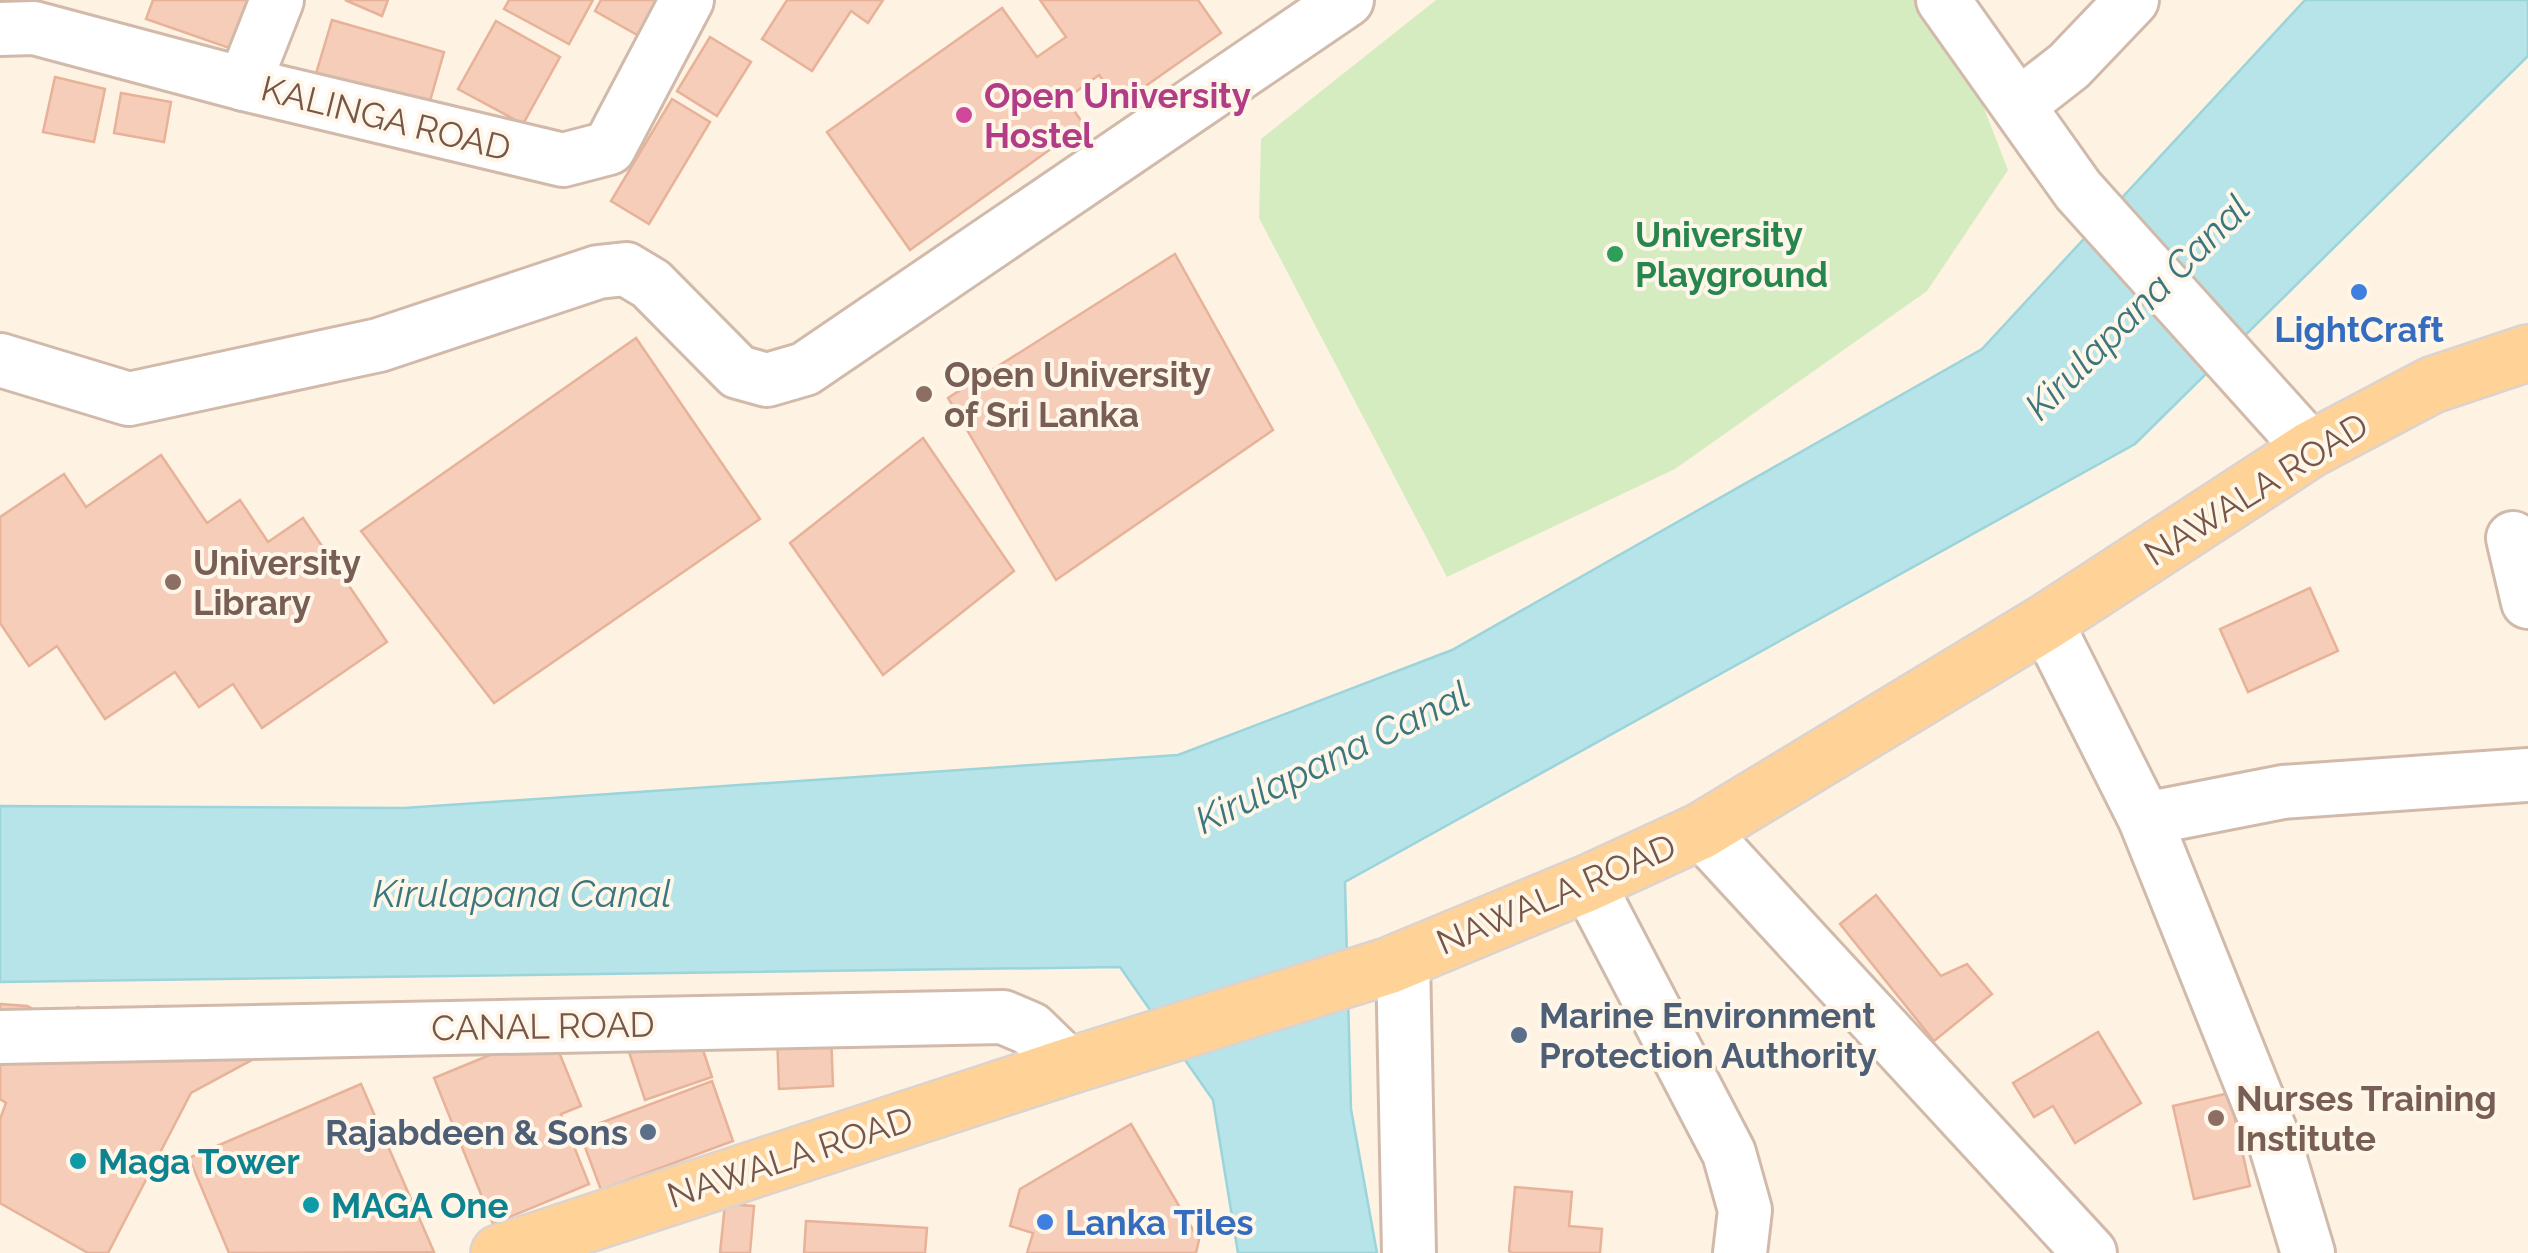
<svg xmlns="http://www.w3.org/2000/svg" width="2528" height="1253" font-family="Raleway,sans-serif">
<rect width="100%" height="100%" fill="#fef2e3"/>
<!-- green -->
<path fill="#d5ecc0" d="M1436,0H1920L1963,54L2008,170L1927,291L1675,469L1447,577L1259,218L1261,139Z"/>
<!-- water -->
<path fill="#b6e4e8" stroke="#9cd4db" stroke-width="2.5" d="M2305,0H2528V56L2135,444L1345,882L1351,1109L1377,1253H1238L1213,1100L1120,967L0,982V806L404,808L1178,755L1452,650L1982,349Z"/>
<!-- building -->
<g fill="#f5cdb9" stroke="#e8b298" stroke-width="2.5">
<path d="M153,0H249L232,49L146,19Z"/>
<path d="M345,0H388L382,16Z"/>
<path d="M509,0H593L569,44L504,9Z"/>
<path d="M601,0H659L639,36L595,11Z"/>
<path d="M787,0H883L868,23L851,11L812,71L762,39Z"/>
<path d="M1040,0H1198L1221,33L1120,104L1099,75L1066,99L1084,125L910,250L827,132L1002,8L1037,57L1066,37Z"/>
<path d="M332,20L444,52L428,108L315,77Z"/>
<path d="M496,21L560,57L523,124L458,89Z"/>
<path d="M710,37L751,62L717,116L677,91Z"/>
<path d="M55,77L105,89L94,142L43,132Z"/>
<path d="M121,93L171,102L164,142L114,133Z"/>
<path d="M672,99L710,122L649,224L611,201Z"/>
<path d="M1175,254L1273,430L1056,580L948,398Z"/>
<path d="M636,338L760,519L494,703L361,531Z"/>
<path d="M923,438L1014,571L883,675L790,543Z"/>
<path d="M161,455L207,523L240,500L268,542L303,518L387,642L262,728L233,684L199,707L175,672L105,719L57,646L29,666L0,623V517L64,474L86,507Z"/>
<path d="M2310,588L2338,651L2248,692L2220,629Z"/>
<path d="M1876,895L1941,976L1967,964L1992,994L1934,1041L1840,924Z"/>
<path d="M0,1004L27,1006L57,1021L78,1007L143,1047L156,1006L231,1008L263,1054L191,1093L108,1253H88L0,1203V1119L6,1103L0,1099Z"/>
<path d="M550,1030L581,1106L561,1114L589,1184L493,1224L434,1078Z"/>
<path d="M2098,1032L2141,1103L2075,1143L2053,1106L2034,1117L2013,1083Z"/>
<path d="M831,1033L833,1086L779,1089L777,1035Z"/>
<path d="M700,1041L712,1077L645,1100L626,1043Z"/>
<path d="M712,1081L733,1141L601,1190L579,1131Z"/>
<path d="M361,1084L434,1252L229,1253L189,1158Z"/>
<path d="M2229,1093L2250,1186L2194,1199L2173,1106Z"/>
<path d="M1131,1124L1199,1240L1196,1253H1027L1033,1233L1010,1226L1020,1189Z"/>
<path d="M1515,1187L1572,1192L1569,1226L1602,1229L1600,1253H1512L1509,1251Z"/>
<path d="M725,1204L754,1206L750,1253H720Z"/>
<path d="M806,1221L927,1228L925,1253H804Z"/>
</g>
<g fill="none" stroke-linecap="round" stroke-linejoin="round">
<defs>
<g id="minor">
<path d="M1943,0L2078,190L2311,449"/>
<path d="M0,29L34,28L244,84L563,160L609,148L687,0"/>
<path d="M244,84L277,0"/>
<path d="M2019,105L2069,66L2132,0"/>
<path d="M0,360L129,399L379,345L598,272L626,269L651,284L738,372L767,380L805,369L1347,0"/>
<path d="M2513,538L2528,602"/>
<path d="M2046,622L2145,819L2275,1143L2308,1253"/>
<path d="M2145,819L2283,792L2528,775"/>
<path d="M1701,831L2090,1253"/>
<path d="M1588,883L1729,1153L1745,1210L1740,1253"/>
<path d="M1403,959L1409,1253"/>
<path d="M0,1037L1003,1017L1031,1029L1069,1066"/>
</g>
<path id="major" d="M499,1253L1069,1066L1388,966L1588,883L1701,831L2046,622L2311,449L2432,385L2528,353"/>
</defs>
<!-- minor casing -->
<use href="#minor" stroke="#d2baab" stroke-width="58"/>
<!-- major casing -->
<use href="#major" stroke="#dcd3cf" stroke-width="60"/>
<!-- minor -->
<use href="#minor" stroke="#fff" stroke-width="52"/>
<!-- major -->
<use href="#major" stroke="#ffd398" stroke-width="55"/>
</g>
<!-- markers -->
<circle fill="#d1479c" stroke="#fff6ea" stroke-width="4" cx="964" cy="115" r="10"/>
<circle fill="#2e9e5b" stroke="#fff6ea" stroke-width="4" cx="1615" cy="254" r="10"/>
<g fill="#3f7fe0" stroke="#fff6ea" stroke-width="4">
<circle cx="2359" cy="292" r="10"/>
<circle cx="1045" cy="1222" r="10"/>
</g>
<g fill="#8d6e63" stroke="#fff6ea" stroke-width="4">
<circle cx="924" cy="394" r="10"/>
<circle cx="173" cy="582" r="10"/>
<circle cx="2216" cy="1118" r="10"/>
</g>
<g fill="#5c6f8a" stroke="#fff6ea" stroke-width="4">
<circle cx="1519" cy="1035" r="10"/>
<circle cx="648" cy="1132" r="10"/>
</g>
<g fill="#0f9aa8" stroke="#fff6ea" stroke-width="4">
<circle cx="78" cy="1161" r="10"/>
<circle cx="311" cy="1205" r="10"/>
</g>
<g text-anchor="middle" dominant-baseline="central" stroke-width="8" stroke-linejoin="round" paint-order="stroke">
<!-- hotel labels -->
<g font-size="35" font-weight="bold" fill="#b23c85" stroke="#fff6ea" text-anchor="start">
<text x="984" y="95">Open University<tspan x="984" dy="40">Hostel</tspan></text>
</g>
<!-- street labels -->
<g font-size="35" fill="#775647" stroke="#fff6ea">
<text transform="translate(386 118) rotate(14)">KALINGA ROAD</text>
<text transform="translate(2256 489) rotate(-32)">NAWALA ROAD</text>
<text transform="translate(1556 894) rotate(-23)">NAWALA ROAD</text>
<text transform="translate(543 1026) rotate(-1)">CANAL ROAD</text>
<text transform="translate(790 1157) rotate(-18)">NAWALA ROAD</text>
</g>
<!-- leisure labels -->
<g font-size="35" font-weight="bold" fill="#27864d" stroke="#fff6ea" text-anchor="start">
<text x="1635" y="234">University<tspan x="1635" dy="40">Playground</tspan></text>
</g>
<!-- shop labels -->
<g font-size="35" font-weight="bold" fill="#366cbe" stroke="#fff6ea">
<text x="2359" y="329">LightCraft</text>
<text x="1065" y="1222" text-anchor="start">Lanka Tiles</text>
</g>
<!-- education labels -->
<g font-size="35" font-weight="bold" fill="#785e54" stroke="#fff6ea" text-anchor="start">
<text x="944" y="374">Open University<tspan x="944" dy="40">of Sri Lanka</tspan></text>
<text x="193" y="562">University<tspan x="193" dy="40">Library</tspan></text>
<text x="2236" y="1098">Nurses Training<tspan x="2236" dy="40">Institute</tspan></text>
</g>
<!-- service labels -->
<g font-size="35" font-weight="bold" fill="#4e5e75" stroke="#fff6ea" text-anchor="start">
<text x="1539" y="1015">Marine Environment<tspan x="1539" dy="40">Protection Authority</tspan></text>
<text x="628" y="1132" text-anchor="end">Rajabdeen &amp; Sons</text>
</g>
<!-- culture labels -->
<g font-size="35" font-weight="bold" fill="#0d838f" stroke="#fff6ea" text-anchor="start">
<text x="98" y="1161">Maga Tower</text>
<text x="331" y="1205">MAGA One</text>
</g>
<!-- water labels -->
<g font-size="38" font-style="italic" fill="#3a767e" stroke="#fff6ea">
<text transform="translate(2137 307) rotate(-45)">Kirulapana Canal</text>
<text transform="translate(1332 757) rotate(-26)">Kirulapana Canal</text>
<text x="522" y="893">Kirulapana Canal</text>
</g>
</g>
</svg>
